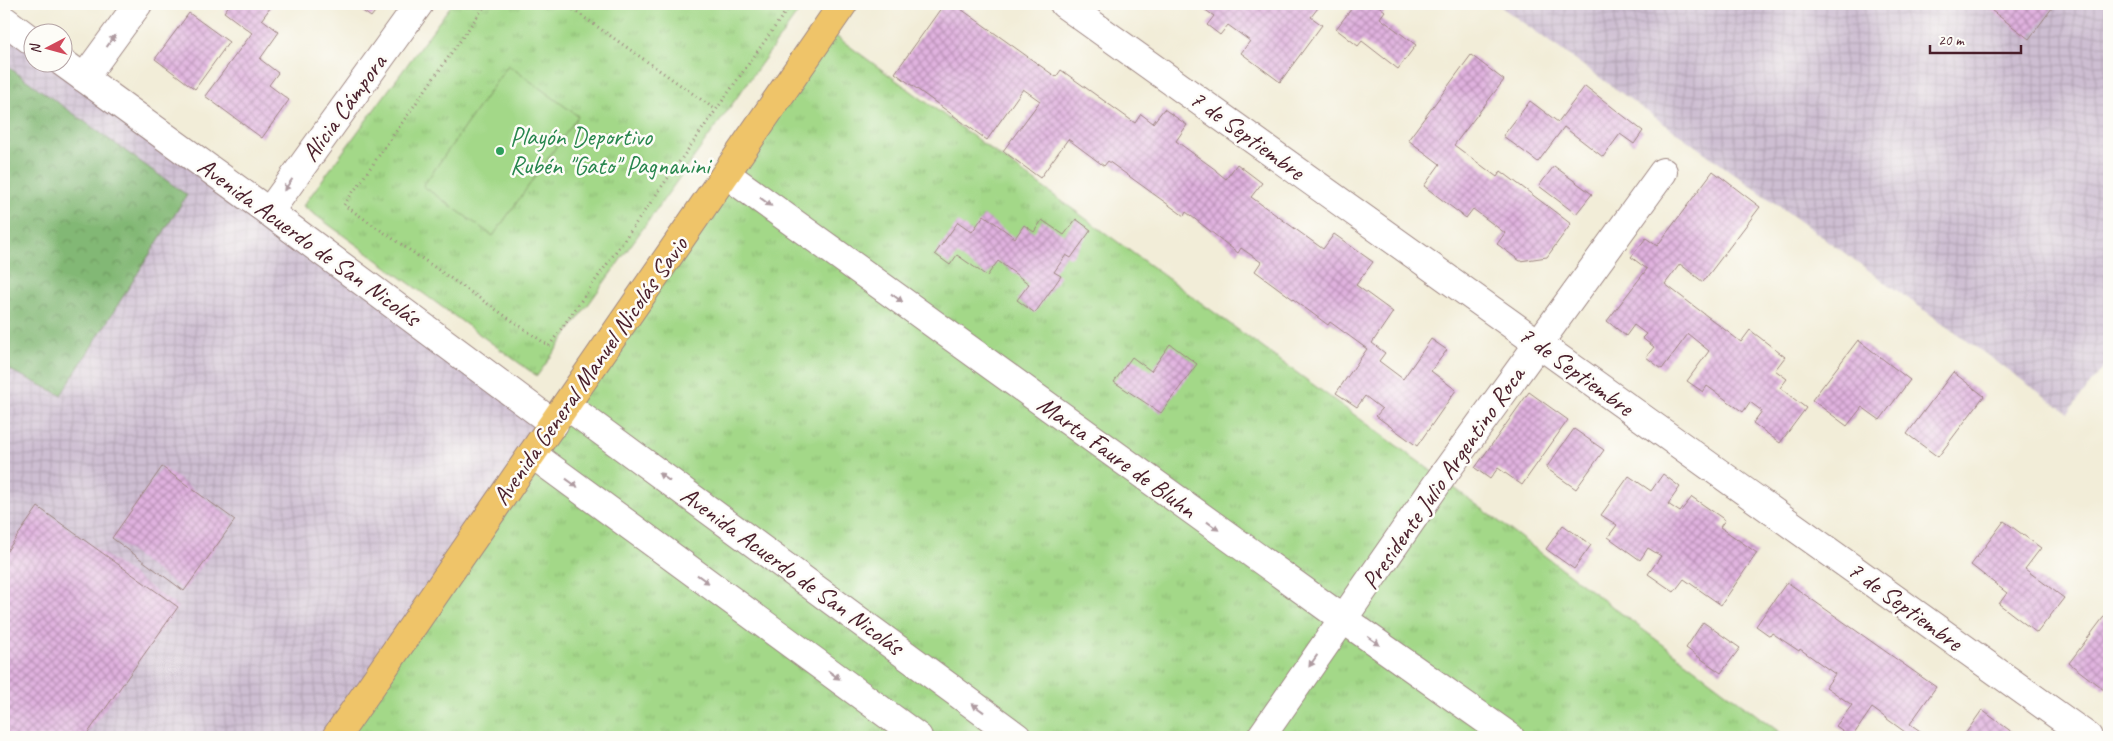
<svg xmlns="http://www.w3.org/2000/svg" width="2113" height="741" font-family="Caveat,sans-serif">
<defs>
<pattern id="industrial-grid" width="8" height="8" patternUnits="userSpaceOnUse" patternTransform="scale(1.25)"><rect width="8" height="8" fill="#cdbed2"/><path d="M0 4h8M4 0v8" fill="none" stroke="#b2a3b4"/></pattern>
<pattern id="grass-tufts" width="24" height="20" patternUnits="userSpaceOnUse" patternTransform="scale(1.25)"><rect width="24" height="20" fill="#a3d888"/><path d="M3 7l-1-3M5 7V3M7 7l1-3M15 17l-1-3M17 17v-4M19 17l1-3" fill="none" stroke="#8eb976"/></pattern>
<pattern id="forest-crowns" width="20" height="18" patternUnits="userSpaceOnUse" patternTransform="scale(1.25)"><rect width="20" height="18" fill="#82b874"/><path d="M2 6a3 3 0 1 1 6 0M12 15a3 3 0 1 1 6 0" fill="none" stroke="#6c955f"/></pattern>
<pattern id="building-cross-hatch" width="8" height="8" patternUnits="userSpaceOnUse" patternTransform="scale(1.25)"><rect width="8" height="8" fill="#e0b2df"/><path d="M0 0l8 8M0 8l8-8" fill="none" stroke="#b890b5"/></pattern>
</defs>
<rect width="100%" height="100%" fill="#fdfcf7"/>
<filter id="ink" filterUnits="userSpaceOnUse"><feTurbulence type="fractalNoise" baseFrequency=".02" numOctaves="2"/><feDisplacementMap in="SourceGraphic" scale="10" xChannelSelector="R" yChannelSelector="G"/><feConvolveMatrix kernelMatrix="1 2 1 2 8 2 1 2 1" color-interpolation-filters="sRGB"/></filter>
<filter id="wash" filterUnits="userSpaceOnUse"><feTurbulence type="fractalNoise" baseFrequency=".0096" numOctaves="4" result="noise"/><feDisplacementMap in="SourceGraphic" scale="20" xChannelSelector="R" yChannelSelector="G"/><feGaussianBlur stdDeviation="1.12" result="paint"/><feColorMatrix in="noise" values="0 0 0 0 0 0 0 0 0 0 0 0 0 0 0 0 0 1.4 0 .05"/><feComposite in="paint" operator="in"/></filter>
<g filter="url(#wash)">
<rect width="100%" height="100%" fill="#f2edd8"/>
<!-- industrial -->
<g fill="url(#industrial-grid)">
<path d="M1497,4H2109V360L2068,413Z"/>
<path d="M4,20L32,41V62L62,63L554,424L336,737H4Z"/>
</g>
<!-- grass -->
<g fill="url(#grass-tufts)" stroke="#767c5a">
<path d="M452,4H804L537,376L303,206Z"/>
<path d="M826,29L1441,478L1786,737H336Z"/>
</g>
<!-- forest -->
<path fill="url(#forest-crowns)" stroke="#666c50" d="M4,64L187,195L61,395L4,367Z"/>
<!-- garden -->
<path fill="#a3d888" stroke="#767c5a" d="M508,65L578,116L493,236L423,186Z"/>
<g id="blocks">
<!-- building -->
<g fill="url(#building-cross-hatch)">
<path d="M230,4H273L262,19L279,32L260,59L278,73L269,85L289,100L262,138L205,96L252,33L224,12Z"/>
<path d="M353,4H381L371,17Z"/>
<path d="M944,4H954L1056,77L1061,70L1135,123L1141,114L1153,123L1164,109L1187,125L1176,141L1216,170V171L1226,179L1237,164L1262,183L1251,197L1323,249L1334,234L1373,262L1356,285L1393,312L1372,343L1385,353L1379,361L1403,379L1431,339L1447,350L1431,371L1456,390L1417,446L1376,416L1382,409L1365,396L1357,407L1336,393L1367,349L1330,322L1328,325L1255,271L1261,262L1241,248L1238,253L1186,212L1184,216L1108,161L1104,166L1068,139L1040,178L1003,151L1040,101L1023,89L987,140L895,73Z"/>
<path d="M1197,4H1321L1311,17L1322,25L1280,82L1241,53L1250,41L1228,25L1220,35L1207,25L1214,16Z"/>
<path d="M1355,4H1376L1385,11L1380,18L1416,45L1398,69L1362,41L1358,46L1336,29Z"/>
<path d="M1983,4H2055L2029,39Z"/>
<path d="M189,13L229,42L195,89L155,59Z"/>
<path d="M1471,55L1504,80L1454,145L1497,177L1501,171L1571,224L1547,257L1520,261L1497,244L1505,233L1473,209L1466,218L1424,186L1440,164L1408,140Z"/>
<path d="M1585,86L1643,131L1634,144L1620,134L1603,157L1564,127L1538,162L1503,136L1530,101L1558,122Z"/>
<path d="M1554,166L1592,194L1576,214L1539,186Z"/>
<path d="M1713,171L1760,207L1703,282L1680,264L1665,284L1741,342L1750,330L1785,357L1775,370L1787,379L1780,388L1806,408L1780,443L1753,423L1762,411L1750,402L1743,412L1707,386L1703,392L1687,381L1709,351L1688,334L1662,369L1646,357L1654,347L1642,338L1646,334L1634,325L1626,336L1607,321L1647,269L1631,257L1646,238L1657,246Z"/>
<path d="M984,215L1015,238L1024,225L1034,232L1042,220L1064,235L1076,219L1091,230L1071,258L1066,255L1054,272L1061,276L1035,313L1017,300L1029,284L998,261L987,276L957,255L950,265L935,254L958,222L972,232Z"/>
<path d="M1858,340L1910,380L1880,420L1862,407L1847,426L1812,400Z"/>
<path d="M1170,344L1197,364L1161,413L1114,382L1132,357L1151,371Z"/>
<path d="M1953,372L1984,396L1938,457L1907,434Z"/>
<path d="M1529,392L1568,420L1522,485L1498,468L1490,479L1475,468Z"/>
<path d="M1574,429L1604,450L1576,489L1546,468Z"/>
<path d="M162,467L235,520L184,591L112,538Z"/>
<path d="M1663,474L1680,487L1668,504L1680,512L1692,497L1725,520L1720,527L1757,553L1721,605L1684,579L1674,592L1648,574L1661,556L1648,548L1640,560L1608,537L1617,525L1601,515L1629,476L1651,491Z"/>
<path d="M38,507L178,607L85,737H4V555Z"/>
<path d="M2004,521L2041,548L2025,569L2064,598L2037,633L1999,604L2007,593L1971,565Z"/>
<path d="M1563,525L1591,545L1574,569L1546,549Z"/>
<path d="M1787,582L1936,687L1910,724L1926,735L1924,737H1901L1905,732L1872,708L1852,737L1836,726L1852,705L1826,687L1835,674L1800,649L1799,651L1772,633L1770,636L1756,626Z"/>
<path d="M2106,614L2109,616V682L2104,690L2069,663Z"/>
<path d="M1703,622L1740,648L1721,673L1686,648Z"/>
<path d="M1982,710L2016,735L2015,737H1963Z"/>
</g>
</g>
</g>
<g filter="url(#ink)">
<use href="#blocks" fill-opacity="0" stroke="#9e8682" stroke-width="1"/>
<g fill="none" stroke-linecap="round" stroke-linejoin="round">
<defs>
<g id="minor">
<path d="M1064,4L2088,737"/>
<path d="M4,20L32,41"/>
<path d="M62,62L269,212L554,424"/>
<path d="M84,78L138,4"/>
<path d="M726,174L1343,619L1510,737"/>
<path d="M269,212L419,4"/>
<path d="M566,405L1017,737"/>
<path d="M532,454L918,737"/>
<path d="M1261,737L1441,478L1663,172"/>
</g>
<path id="major" d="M336,737L843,4"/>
</defs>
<!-- minor casing -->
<use href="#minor" stroke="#9e8682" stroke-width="30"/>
<!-- major casing -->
<use href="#major" stroke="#9e8682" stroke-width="30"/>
<!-- path -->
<g stroke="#9e8682" stroke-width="3" stroke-dasharray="1 4" stroke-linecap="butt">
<path d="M486,4L344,205L549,346L791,4"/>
<path d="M565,4L716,110"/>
</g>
<!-- minor -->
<use href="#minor" stroke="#fff" stroke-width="28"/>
<!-- major -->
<use href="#major" stroke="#efc469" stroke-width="28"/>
</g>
<!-- one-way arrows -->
<defs><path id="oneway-solid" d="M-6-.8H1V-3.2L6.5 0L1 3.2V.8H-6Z" transform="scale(1.25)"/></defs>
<g fill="#ae9aa0">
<use href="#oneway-solid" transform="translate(111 41) rotate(-54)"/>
<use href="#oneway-solid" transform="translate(288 185) rotate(126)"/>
<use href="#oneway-solid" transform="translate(766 202) rotate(36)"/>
<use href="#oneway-solid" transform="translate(897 298) rotate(36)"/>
<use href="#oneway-solid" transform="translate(664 477) rotate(-144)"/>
<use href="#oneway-solid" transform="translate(572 483) rotate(36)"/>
<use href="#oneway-solid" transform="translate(1213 526) rotate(36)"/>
<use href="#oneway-solid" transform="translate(703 579) rotate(36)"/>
<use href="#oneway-solid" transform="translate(1374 641) rotate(35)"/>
<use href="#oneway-solid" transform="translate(1313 661) rotate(125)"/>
<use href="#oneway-solid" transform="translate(834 675) rotate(36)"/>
<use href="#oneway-solid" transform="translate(978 708) rotate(-144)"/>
</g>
</g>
<!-- markers -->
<circle fill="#2e9e5b" stroke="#fdfcf7" stroke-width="2" cx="500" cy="151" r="5"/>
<g text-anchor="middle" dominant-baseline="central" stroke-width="5" stroke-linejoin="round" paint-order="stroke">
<!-- street labels -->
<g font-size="25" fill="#4a1f2b" stroke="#fdfcf7">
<text transform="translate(344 108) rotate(-54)">Alicia Cámpora</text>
<text transform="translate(1247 135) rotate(36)">7 de Septiembre</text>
<text transform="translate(309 242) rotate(36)">Avenida Acuerdo de San Nicolás</text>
<text transform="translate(590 371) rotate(-55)">Avenida General Manuel Nicolás Savio</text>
<text transform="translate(1576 371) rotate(36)">7 de Septiembre</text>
<text transform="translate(1117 457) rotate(36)">Marta Faure de Bluhn</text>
<text transform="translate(1443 478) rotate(-55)">Presidente Julio Argentino Roca</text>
<text transform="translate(792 571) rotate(36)">Avenida Acuerdo de San Nicolás</text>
<text transform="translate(1905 606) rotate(36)">7 de Septiembre</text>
</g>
<!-- leisure labels -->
<g font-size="25" fill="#27864d" stroke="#fdfcf7" text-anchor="start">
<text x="510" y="137">Playón Deportivo<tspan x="510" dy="29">Rubén "Gato" Pagnanini</tspan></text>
</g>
</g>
<!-- margin -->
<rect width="2113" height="741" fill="none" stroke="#fdfcf7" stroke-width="20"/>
<!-- north arrow -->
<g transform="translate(48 48) rotate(264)"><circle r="24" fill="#fdfcf7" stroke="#b5a4a5"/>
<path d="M0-4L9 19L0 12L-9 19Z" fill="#d1495b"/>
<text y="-8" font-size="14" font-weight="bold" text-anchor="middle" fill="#4a1f2b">N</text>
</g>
<!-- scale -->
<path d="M1930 45v8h91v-8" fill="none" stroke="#4a1f2b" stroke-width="2.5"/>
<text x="1938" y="45" font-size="15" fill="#4a1f2b" stroke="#fdfcf7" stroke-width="4" paint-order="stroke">20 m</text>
</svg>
